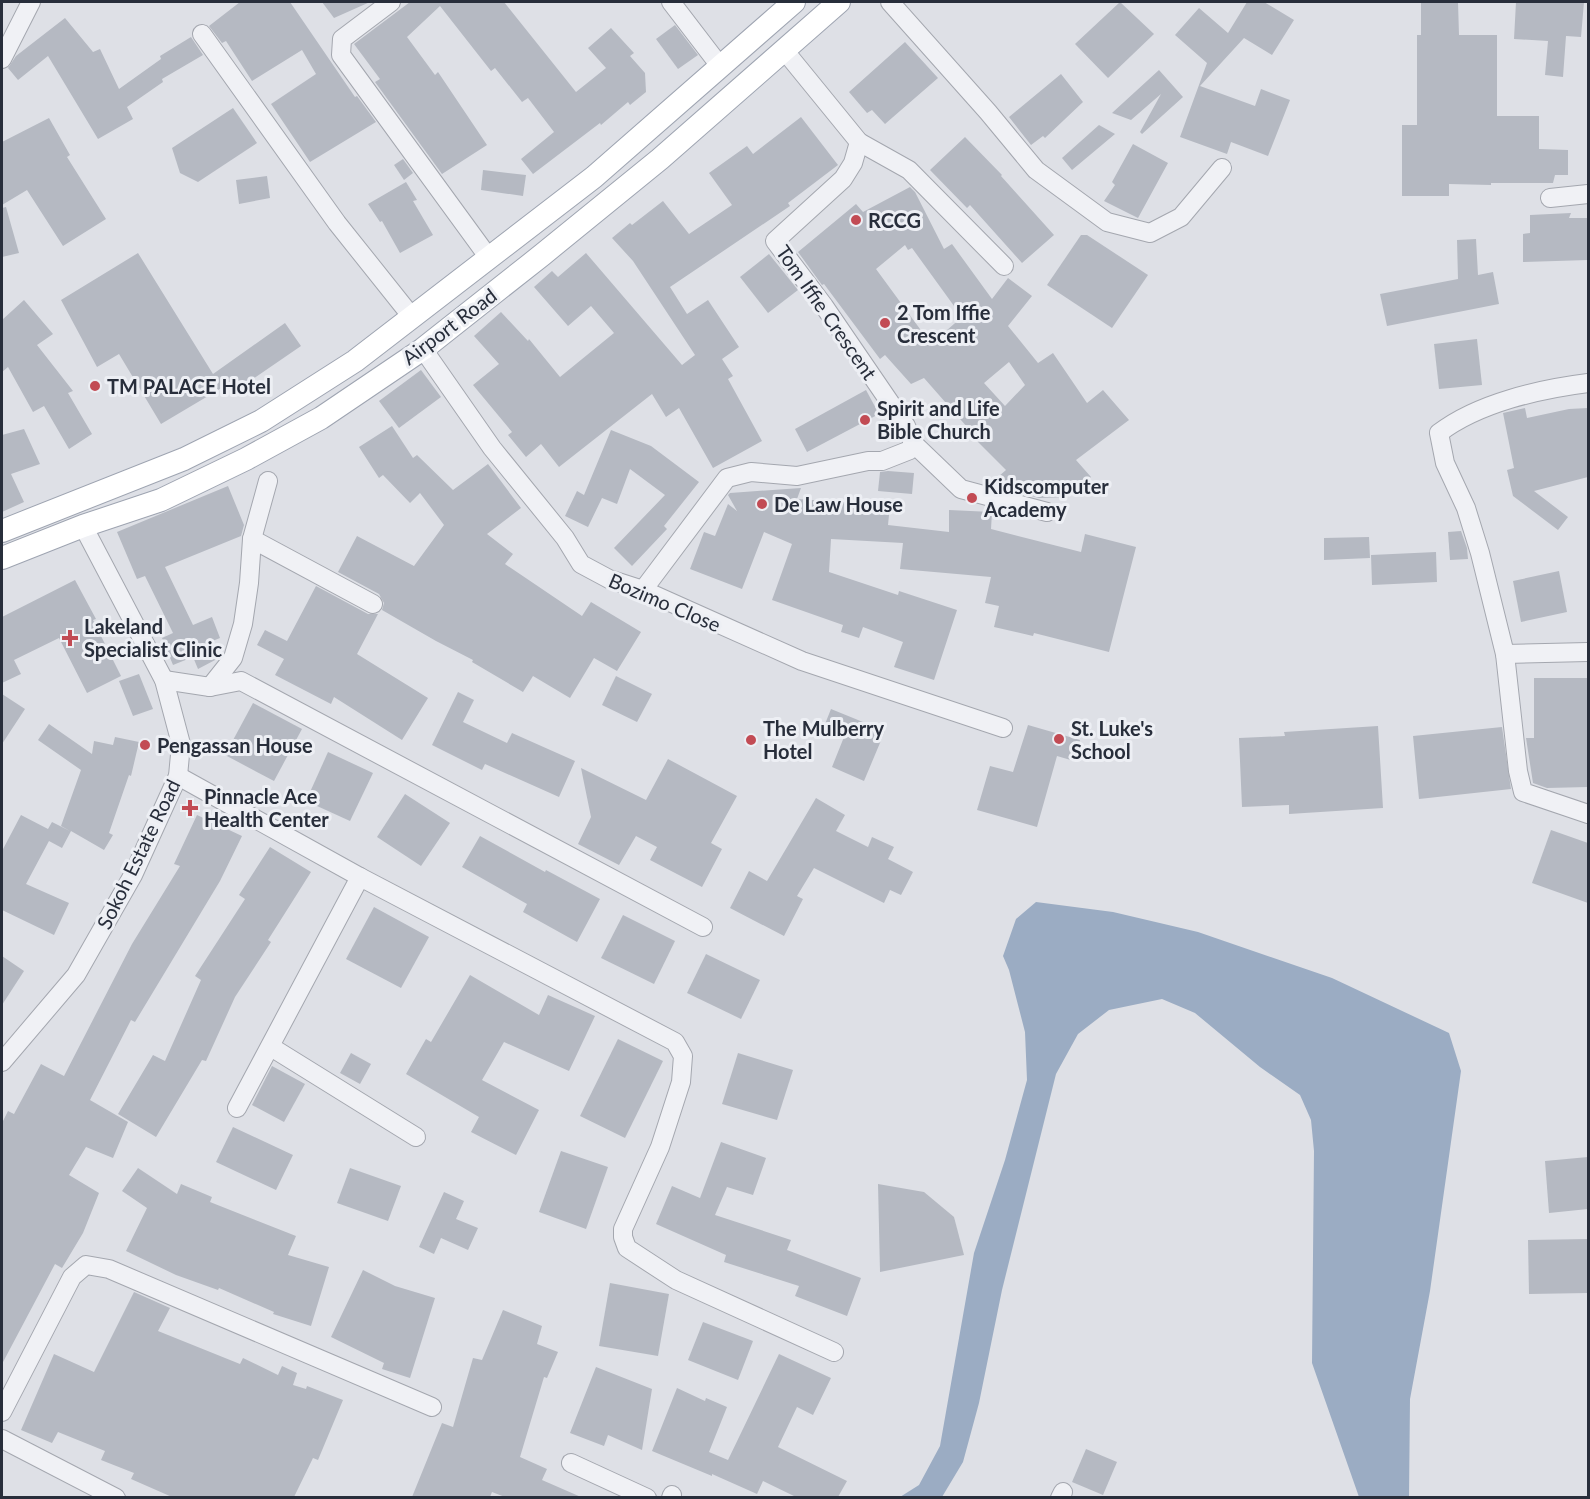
<svg xmlns="http://www.w3.org/2000/svg" width="1590" height="1499" font-family="Lato,sans-serif">
<rect width="100%" height="100%" fill="#dee0e6"/>
<!-- water -->
<path fill="#9bacc3" d="M1036,902L1113,912L1198,932L1332,978L1449,1033L1461,1071L1430,1291L1410,1399L1409,1497H1359L1312,1363L1314,1151L1311,1120L1300,1095L1260,1067L1195,1013L1162,999L1109,1010L1078,1034L1056,1074L1002,1290L979,1403L963,1462L942,1497H900L919,1485L940,1446L974,1253L1005,1160L1027,1080L1025,1032L1009,970L1003,956L1016,919Z"/>
<!-- building -->
<g fill="#b5b9c2" fill-rule="evenodd">
<path d="M240,2H290L355,97L357,96L376,122L310,162L271,104L316,74L302,50L252,81L226,41L222,43L209,26Z"/>
<path d="M322,2H370L334,18Z"/>
<path d="M410,2H504L576,92L606,68L588,48L611,28L634,53L630,56L645,73L646,92L630,105L628,102L601,125L600,123L533,174L521,159L554,132L528,98L522,102L495,68L491,71L440,6L407,37L435,75L438,72L487,145L442,174L375,82L380,79L354,44Z"/>
<path d="M1120,2L1154,34L1108,78L1075,44Z"/>
<path d="M1247,2H1264L1294,20L1272,55L1244,38L1200,86L1255,106L1261,89L1290,100L1268,156L1231,142L1227,154L1180,137L1207,63L1175,35L1199,8L1228,33Z"/>
<path d="M1421,2H1458L1459,35H1497V116H1539V149L1568,150V175H1555L1553,183H1491V185L1449,184V196H1402V125H1417V35H1421Z"/>
<path d="M1516,2H1584L1581,37L1566,36L1563,77L1545,75L1548,41L1514,39Z"/>
<path d="M65,18L93,52L100,49L119,89L161,59L160,56L191,37L203,55L162,79L163,82L127,107L133,119L98,139L48,56L18,80L8,68L16,56Z"/>
<path d="M675,25L698,55L678,69L656,39Z"/>
<path d="M905,42L938,78L885,124L872,110L867,113L849,92Z"/>
<path d="M1159,70L1183,97L1142,134L1140,132L1161,94L1131,120L1112,113Z"/>
<path d="M1061,74L1083,102L1045,138L1043,136L1031,145L1009,117Z"/>
<path d="M233,108L257,143L198,182L180,173L172,148Z"/>
<path d="M801,117L838,165L788,203L790,206L670,287L687,314L708,300L739,347L722,359L733,376L728,379L762,441L713,468L679,408L666,417L652,394L559,467L541,444L526,457L508,435L512,432L473,385L499,364L474,336L501,312L528,341L529,339L560,377L614,333L591,306L568,326L534,287L552,271L558,277L586,253L682,365L695,355L633,261L612,238L630,223L632,225L663,201L689,234L732,205L709,173L747,146L753,154Z"/>
<path d="M49,118L70,155L67,157L106,219L63,246L27,190L2,205V142Z"/>
<path d="M1099,125L1115,134L1072,170L1062,158Z"/>
<path d="M965,137L1002,175L1001,176L1054,235L1022,263L970,205L967,208L930,170Z"/>
<path d="M1133,144L1168,163L1138,218L1104,201L1115,185L1112,182Z"/>
<path d="M403,159L413,173L404,180L394,165Z"/>
<path d="M483,170L526,175L523,196L481,190Z"/>
<path d="M267,176L270,198L239,204L236,180Z"/>
<path d="M406,182L417,200L413,201L433,235L400,253L382,221L380,222L368,204Z"/>
<path d="M910,187L915,192L944,249L952,244L992,299L1008,278L1032,296L1008,326L1038,363L1053,353L1087,403L1103,390L1129,420L1076,460L1091,477L1068,497L1039,498L995,486L991,483L1006,470L973,437L975,436L924,378L911,384L885,355L880,359L824,284L822,285L798,252L856,204L863,212ZM905,245L908,250L912,248L962,317L931,344L876,269ZM1009,362L1025,385L1005,406L984,383Z"/>
<path d="M6,207L19,253L2,257V208Z"/>
<path d="M1571,213L1569,218H1588V260L1523,262V234L1530,233V215Z"/>
<path d="M1081,235H1087L1148,275L1112,328L1047,285Z"/>
<path d="M1476,239L1478,275L1493,272L1499,304L1387,326L1380,294L1458,279L1457,240Z"/>
<path d="M138,253L213,374L285,323L301,346L240,388L235,380L161,424L119,354L97,367L61,300Z"/>
<path d="M769,254L798,290L768,313L740,277Z"/>
<path d="M24,300L53,334L37,345L73,391L68,393L92,434L69,449L44,406L33,412L8,367L2,372V320Z"/>
<path d="M1477,339L1482,385L1439,389L1434,344Z"/>
<path d="M421,370L441,397L399,428L379,401Z"/>
<path d="M866,390L879,414L807,452L795,429Z"/>
<path d="M1525,408L1527,418L1569,409L1588,408V477L1534,491L1568,517L1558,530L1513,496L1507,470L1514,468L1503,413Z"/>
<path d="M392,426L413,458L417,455L453,490L488,464L521,508L487,534L513,554L505,564L582,616L591,602L641,632L617,671L594,658L570,698L533,676L523,692L472,662L473,660L436,641L382,610L384,603L379,594L338,572L357,536L414,566L444,525L420,493L410,503L383,475L379,478L359,447Z"/>
<path d="M24,429L40,464L11,474L24,502L2,512V435Z"/>
<path d="M611,430L651,446L699,482L664,526L667,529L632,566L614,548L665,495L630,469L617,504L602,498L588,527L565,516L577,491L584,495Z"/>
<path d="M888,471L914,473L912,494L878,491L880,472Z"/>
<path d="M228,486L244,525L241,536L165,567L193,625L212,617L220,638L210,642L217,659L198,669L193,657L173,665L162,638L173,633L145,576L137,579L117,532Z"/>
<path d="M801,488L797,499L890,505L888,525L949,532V510L992,512L991,529L1081,552L1085,534L1136,547L1109,652L1034,633L1033,636L994,627L999,606L985,603L991,577L900,569L903,543L831,539L829,572L898,595L899,591L957,610L934,680L894,667L903,642L863,627L859,638L841,632L843,625L772,600L792,544L764,532L742,589L690,569L704,532L715,536L728,504L737,511L728,495L730,493Z"/>
<path d="M1461,531L1467,548L1468,559L1450,560L1448,532Z"/>
<path d="M1369,537L1370,558L1324,560V538Z"/>
<path d="M1436,552L1437,582L1372,585L1371,555Z"/>
<path d="M1559,571L1567,612L1521,622L1513,581Z"/>
<path d="M75,580L96,619L93,620L121,676L87,693L59,638L14,660L21,674L2,683V617Z"/>
<path d="M316,586L368,614H378L357,654L428,698L402,740L334,697L331,704L275,675L284,659L257,645L265,630L287,641Z"/>
<path d="M139,674L153,709L133,716L119,681Z"/>
<path d="M616,676L652,694L637,722L602,705Z"/>
<path d="M1534,678H1588V787L1547,788L1533,783L1526,738H1534Z"/>
<path d="M458,692L474,700L463,722L507,743L512,733L575,761L559,797L485,764L482,770L432,745Z"/>
<path d="M2,694L25,709L2,744Z"/>
<path d="M253,703L302,729L274,781L225,755Z"/>
<path d="M831,709L885,731L864,781L832,767L844,737L823,729Z"/>
<path d="M49,724L92,754L94,741L113,745L115,737L139,742L131,776L129,775L109,833L113,835L104,850L71,831L62,848L49,841L26,884L69,903L54,935L2,910V851L21,815L48,829L52,822L70,831L61,826L81,770L38,740Z"/>
<path d="M1028,725L1080,740L1074,761L1057,756L1037,827L977,810L990,766L1013,772Z"/>
<path d="M1378,726L1383,808L1289,814V805L1242,807L1239,738L1285,736L1284,732Z"/>
<path d="M1502,727L1511,789L1419,799L1413,736Z"/>
<path d="M328,752L373,773L350,821L306,801Z"/>
<path d="M668,759L737,796L711,843L722,849L702,887L650,860L657,847L636,836L619,865L578,844L591,817L581,768L646,800Z"/>
<path d="M405,794L450,823L421,866L377,837Z"/>
<path d="M816,798L845,815L836,831L868,847L872,837L894,847L888,859L913,872L901,895L890,890L884,903L814,868L797,896L803,899L784,936L730,908L749,871L767,881Z"/>
<path d="M197,815L242,836L220,881L135,1022L131,1020L90,1100L128,1122L113,1158L86,1147L69,1175L99,1193L83,1233L62,1268L55,1264L2,1364V1123L8,1111L14,1114L41,1064L64,1076L132,944L180,866L174,864Z"/>
<path d="M1551,830L1588,843V903L1532,883Z"/>
<path d="M480,836L545,872L546,870L600,899L577,942L523,912L527,904L462,867Z"/>
<path d="M270,847L311,872L268,940L271,942L235,997L206,1061L202,1060L156,1137L118,1114L153,1055L165,1061L201,980L195,976L245,899L239,895Z"/>
<path d="M374,907L429,937L401,988L346,959Z"/>
<path d="M623,915L675,941L654,984L601,958Z"/>
<path d="M706,954L760,980L741,1019L687,993Z"/>
<path d="M2,956L24,971L2,1005Z"/>
<path d="M470,975L539,1015L548,995L595,1016L569,1071L504,1042L482,1080L539,1110L516,1155L471,1132L479,1117L406,1074L426,1039L431,1042Z"/>
<path d="M618,1039L663,1061L625,1138L580,1116Z"/>
<path d="M351,1053L371,1064L360,1084L340,1073Z"/>
<path d="M738,1053L793,1070L777,1120L722,1104Z"/>
<path d="M272,1066L305,1084L284,1122L252,1105Z"/>
<path d="M233,1127L293,1155L276,1190L216,1162Z"/>
<path d="M721,1142L766,1158L753,1195L727,1187L715,1215L791,1240L787,1250L861,1278L847,1316L795,1296L799,1286L724,1262L726,1255L656,1224L672,1186L700,1198Z"/>
<path d="M561,1151L608,1167L586,1229L539,1212Z"/>
<path d="M1588,1157V1209L1549,1213L1545,1161Z"/>
<path d="M138,1168L177,1194L181,1184L212,1197L210,1202L296,1236L288,1255L329,1267L311,1326L273,1314L274,1312L219,1288L218,1290L176,1275L126,1251L147,1208L122,1191Z"/>
<path d="M350,1168L401,1186L388,1221L337,1203Z"/>
<path d="M878,1184L924,1192L954,1217L964,1255L880,1272Z"/>
<path d="M444,1192L464,1201L456,1219L478,1228L468,1250L441,1238L434,1254L419,1247Z"/>
<path d="M1588,1239V1293L1529,1294L1528,1240Z"/>
<path d="M363,1270L395,1286L435,1298L410,1378L382,1369L384,1363L331,1337Z"/>
<path d="M610,1283L669,1294L658,1356L599,1346Z"/>
<path d="M134,1292L170,1308L158,1331L240,1364L243,1358L278,1375L282,1366L297,1373L293,1385L306,1389L307,1386L343,1400L318,1460L313,1458L294,1497H172L131,1479L134,1473L101,1460L105,1451L58,1432L52,1443L21,1430L54,1354L94,1372Z"/>
<path d="M503,1310L542,1326L537,1344L558,1352L547,1378L544,1377L520,1457L547,1469L542,1480L581,1497H505L492,1492L490,1497H412L442,1423L453,1427L473,1358L482,1360Z"/>
<path d="M703,1322L753,1341L738,1380L688,1360Z"/>
<path d="M779,1354L831,1378L813,1415L797,1407L778,1447L847,1481L838,1497H796L763,1481L757,1494L712,1474V1476L652,1451L677,1388L705,1401L706,1398L727,1407L709,1452L728,1460Z"/>
<path d="M596,1367L652,1389L642,1450L608,1435L604,1446L570,1433Z"/>
<path d="M1086,1449L1117,1462L1103,1495L1072,1482Z"/>
</g>
<g fill="none" stroke-linecap="round" stroke-linejoin="round">
<defs>
<g id="minor">
<path d="M391,2L342,39L341,55L489,258"/>
<path d="M671,2L720,66"/>
<path d="M890,2L988,112L1036,170L1107,222L1150,233L1181,217L1222,168"/>
<path d="M202,34L337,223L412,317"/>
<path d="M784,50L859,142L853,163L843,179L775,241L824,306L906,426L913,443L961,489L1047,512"/>
<path d="M2,59L31,2"/>
<path d="M859,142L909,170L1004,266"/>
<path d="M1550,198L1588,194"/>
<path d="M423,349L492,448L565,538L581,564L609,579L643,590L802,661L1003,728"/>
<path d="M1588,383C1540,389 1478,403 1439,433L1445,463L1466,508L1480,553L1505,654L1518,771L1523,792L1588,814"/>
<path d="M252,539L373,604"/>
<path d="M643,590L727,478L751,472L797,476L868,461H882L910,450L913,443"/>
<path d="M1505,654L1588,652"/>
<path d="M164,680L210,687L241,681L703,927"/>
<path d="M210,687L233,658L243,624L249,583L252,539L268,481"/>
<path d="M178,776L360,877L675,1042L683,1056L681,1082L660,1147L623,1229V1237L627,1248L676,1280L834,1352"/>
<path d="M271,1047L416,1137"/>
<path d="M2,1062L76,975L133,875L178,776L181,744L164,680L83,526"/>
<path d="M237,1108L360,877"/>
<path d="M2,1412L72,1277L86,1265L109,1269L432,1407"/>
<path d="M2,1439L116,1498"/>
<path d="M571,1463L647,1498"/>
<path d="M671,1498L672,1495"/>
<path d="M1060,1498L1063,1492"/>
</g>
<g id="major">
<path d="M2,531L184,459L261,421L355,361L594,177L794,2"/>
<path d="M2,558L83,526L161,500L246,459L321,418L423,349L542,255L660,159L839,2"/>
</g>
</defs>
<!-- minor casing -->
<use href="#minor" stroke="#a4a7af" stroke-width="20"/>
<!-- major casing -->
<use href="#major" stroke="#9ea4b1" stroke-width="24"/>
<!-- minor -->
<use href="#minor" stroke="#f0f1f5" stroke-width="18"/>
<!-- major -->
<use href="#major" stroke="#fff" stroke-width="22"/>
</g>
<!-- markers -->
<g fill="#c24b54" stroke="#edeff4" stroke-width="2">
<circle cx="856" cy="220" r="6"/>
<circle cx="885" cy="323" r="6"/>
<circle cx="95" cy="386" r="6"/>
<circle cx="865" cy="420" r="6"/>
<circle cx="972" cy="498" r="6"/>
<circle cx="762" cy="504" r="6"/>
<path d="M67 629h6v6h6v6h-6v6h-6v-6h-6v-6h6z"/>
<circle cx="1059" cy="739" r="6"/>
<circle cx="751" cy="740" r="6"/>
<circle cx="145" cy="745" r="6"/>
<path d="M187 799h6v6h6v6h-6v6h-6v-6h-6v-6h6z"/>
</g>
<g text-anchor="middle" dominant-baseline="central" stroke-width="6" stroke-linejoin="round" paint-order="stroke">
<!-- poi labels -->
<g font-size="20" font-weight="bold" fill="#282e3b" stroke="#edeff4" text-anchor="start">
<text x="868" y="220">RCCG</text>
<text x="897" y="312">2 Tom Iffie<tspan x="897" dy="23">Crescent</tspan></text>
<text x="107" y="386">TM PALACE Hotel</text>
<text x="877" y="408">Spirit and Life<tspan x="877" dy="23">Bible Church</tspan></text>
<text x="984" y="486">Kidscomputer<tspan x="984" dy="23">Academy</tspan></text>
<text x="774" y="504">De Law House</text>
<text x="84" y="626">Lakeland<tspan x="84" dy="23">Specialist Clinic</tspan></text>
<text x="763" y="728">The Mulberry<tspan x="763" dy="23">Hotel</tspan></text>
<text x="1071" y="728">St. Luke's<tspan x="1071" dy="23">School</tspan></text>
<text x="157" y="745">Pengassan House</text>
<text x="204" y="796">Pinnacle Ace<tspan x="204" dy="23">Health Center</tspan></text>
</g>
<!-- street labels -->
<g font-size="20" fill="#282e3b" stroke="#edeff4">
<text transform="translate(827 312) rotate(55)">Tom Iffie Crescent</text>
<text transform="translate(449 326) rotate(-37)">Airport Road</text>
<text transform="translate(665 602) rotate(23)">Bozimo Close</text>
<text transform="translate(138 854) rotate(-64)">Sokoh Estate Road</text>
</g>
</g>
<!-- border -->
<rect width="1590" height="1499" fill="none" stroke="#282e3b" stroke-width="6"/>
</svg>
